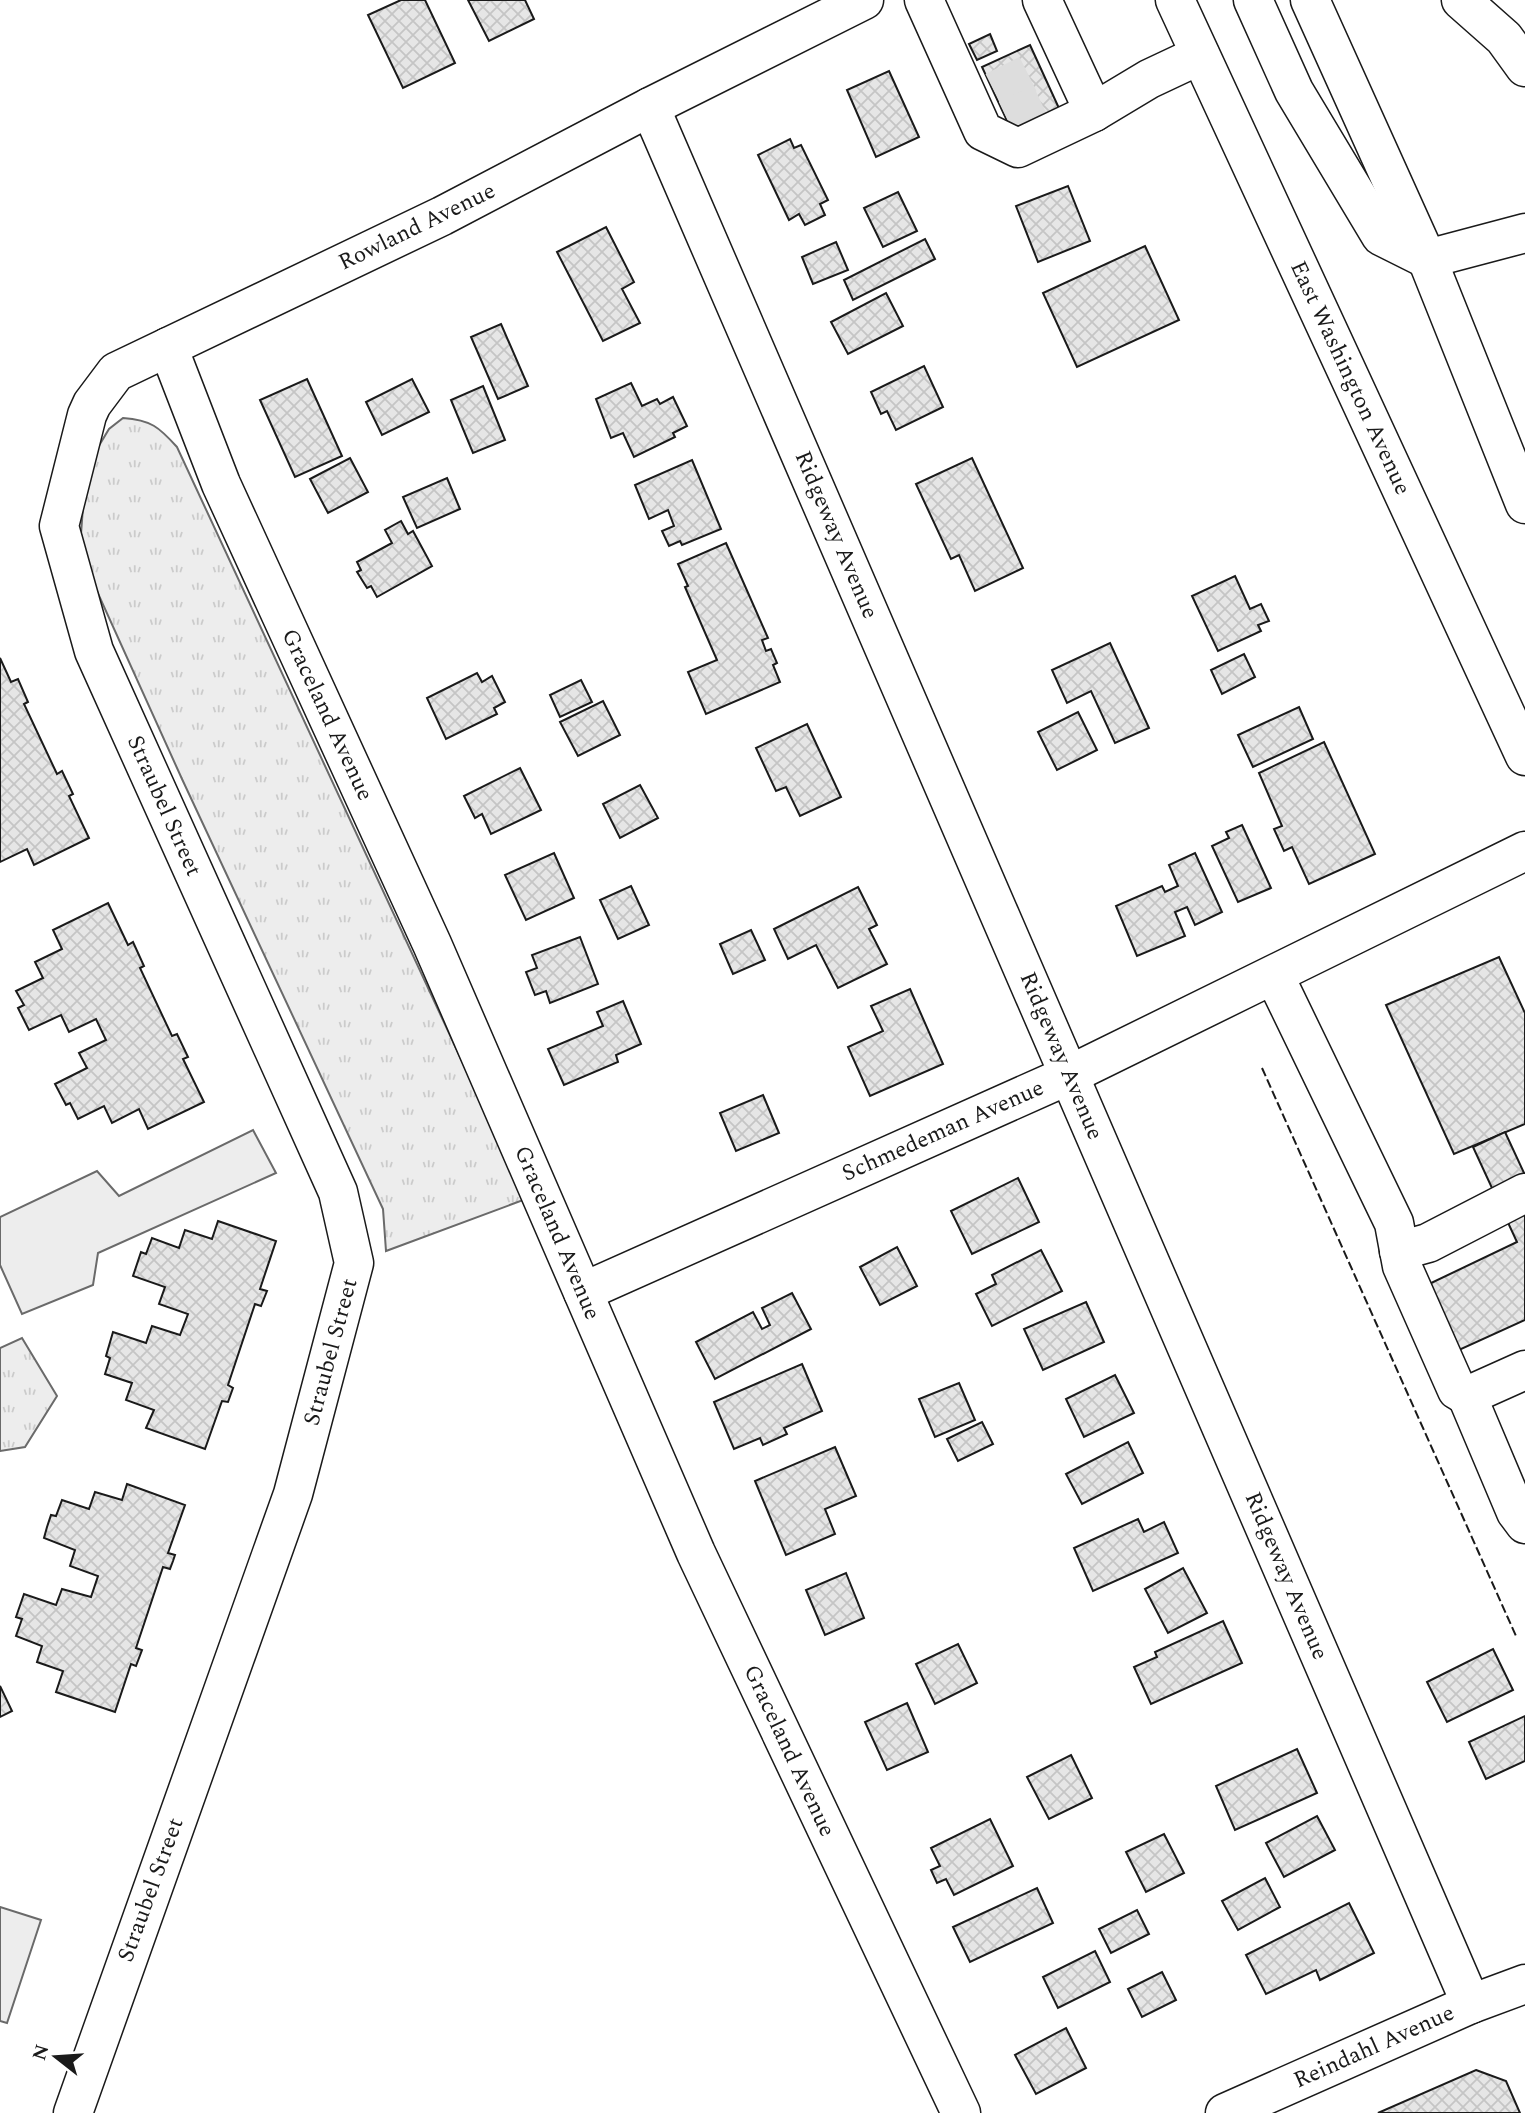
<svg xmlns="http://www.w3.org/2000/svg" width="1525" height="2113" font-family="Spectral,serif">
<defs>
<pattern id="park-tufts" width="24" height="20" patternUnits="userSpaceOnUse" patternTransform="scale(1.75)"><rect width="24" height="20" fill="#ededed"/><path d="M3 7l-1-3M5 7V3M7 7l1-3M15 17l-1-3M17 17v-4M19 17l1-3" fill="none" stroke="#cbcbcb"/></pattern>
<pattern id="building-cross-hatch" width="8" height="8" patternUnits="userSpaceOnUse" patternTransform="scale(1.75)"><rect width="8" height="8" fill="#e6e6e6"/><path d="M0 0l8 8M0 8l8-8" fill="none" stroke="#c5c5c5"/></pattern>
</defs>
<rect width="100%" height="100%" fill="#fff"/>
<!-- built -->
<g fill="#ededed" stroke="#6a6a6a" stroke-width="2">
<path d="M253,1130L276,1173L98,1253L93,1285L22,1314L0,1265V1217L97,1171L119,1196Z"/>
<path d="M0,1907L41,1920L7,2023L0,2021Z"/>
</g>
<!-- park -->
<g fill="url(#park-tufts)" stroke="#6a6a6a" stroke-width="2">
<path d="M123,418C151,420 159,427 177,447L526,1199L386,1251L383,1209L182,779L86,567L81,534L84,493L94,454L109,429Z"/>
<path d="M22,1338L57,1396L25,1447L0,1451V1348Z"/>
</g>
<!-- building -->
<g fill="url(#building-cross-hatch)" stroke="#1a1a1a" stroke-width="2">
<path d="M401,0H425L455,63L403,88L368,15Z"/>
<path d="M468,0H525L534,19L489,41Z"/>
<path d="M990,34L997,51L977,60L969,44Z"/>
<path d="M1030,45L1063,117L1015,138L982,67Z"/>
<path d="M889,71L919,137L876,157L847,90Z"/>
<path d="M790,139L794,148L801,145L828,200L820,204L825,215L805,225L799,214L789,220L758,155Z"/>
<path d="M1068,186L1090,241L1038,262L1016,206Z"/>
<path d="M898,192L917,231L883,247L864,208Z"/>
<path d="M606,227L634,282L622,289L640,323L603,341L557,252Z"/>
<path d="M925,239L935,259L853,300L844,280Z"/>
<path d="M836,242L848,270L813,284L802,257Z"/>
<path d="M1145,246L1179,320L1077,367L1043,293Z"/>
<path d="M886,293L903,326L848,354L831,322Z"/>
<path d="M501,324L528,386L498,399L471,337Z"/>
<path d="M924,366L943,407L896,430L887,411L881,414L871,392Z"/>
<path d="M307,379L342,456L295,477L260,400Z"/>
<path d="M412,379L429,412L382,435L366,402Z"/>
<path d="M631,383L642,406L657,399L660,404L673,397L687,426L673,433L675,437L634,457L623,433L611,438L596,399Z"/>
<path d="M483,386L505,440L473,453L451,400Z"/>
<path d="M350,458L368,492L328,513L310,479Z"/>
<path d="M972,458L1023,568L975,591L959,555L951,559L916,484Z"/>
<path d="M692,460L721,529L682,545L680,541L669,546L662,531L674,526L668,510L649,519L635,485Z"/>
<path d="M447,478L460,509L417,528L403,497Z"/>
<path d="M401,521L408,534L413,531L432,566L377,597L371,586L367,588L357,572L361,570L357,562L392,543L385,530Z"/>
<path d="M726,543L768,638L762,640L766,651L771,649L777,663L773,665L780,682L706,714L688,672L717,660L685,587L688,586L678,564Z"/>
<path d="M1235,576L1250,609L1261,604L1269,621L1258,625L1261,631L1218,651L1192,596Z"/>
<path d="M1110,643L1149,728L1115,743L1091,691L1067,703L1052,670Z"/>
<path d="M1244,654L1255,677L1222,694L1211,670Z"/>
<path d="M0,658L11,682L18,679L28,702L24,704L57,774L62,771L73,794L69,796L89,838L34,865L27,849L0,862Z"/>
<path d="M477,673L482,682L492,676L505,702L494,708L497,714L446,739L427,698Z"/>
<path d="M581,680L592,702L560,717L550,695Z"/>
<path d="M603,701L620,735L578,756L560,722Z"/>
<path d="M1299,707L1313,739L1253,767L1238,735Z"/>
<path d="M1078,712L1097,750L1057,770L1038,732Z"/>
<path d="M807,724L841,797L800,816L786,787L776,791L756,748Z"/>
<path d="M1324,742L1375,854L1309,884L1292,847L1284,851L1274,829L1282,826L1259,773Z"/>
<path d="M520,768L541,810L491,834L482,814L475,818L464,796Z"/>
<path d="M640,785L658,818L620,838L603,804Z"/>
<path d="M1242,825L1271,888L1238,902L1212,846L1229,838L1226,832Z"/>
<path d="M554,853L574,898L526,920L505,875Z"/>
<path d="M1195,853L1222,912L1195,925L1187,907L1175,912L1185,936L1137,956L1116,906L1162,886L1165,892L1178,886L1169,865Z"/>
<path d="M631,886L649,925L618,939L600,900Z"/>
<path d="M858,887L877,925L869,929L887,964L838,988L816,945L788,959L774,929Z"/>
<path d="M108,903L128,945L133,942L144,966L140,968L172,1036L177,1034L188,1057L183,1059L204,1102L148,1129L139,1109L112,1123L104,1106L78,1119L70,1103L66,1105L55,1084L87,1068L79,1053L106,1040L96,1019L69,1032L61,1015L29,1030L18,1008L24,1005L16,991L43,978L35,962L62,949L53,930Z"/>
<path d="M751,930L765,960L733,974L720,944Z"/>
<path d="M580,937L598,984L550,1003L546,991L535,995L526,972L537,968L532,955Z"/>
<path d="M1499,957L1525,1013V1124L1454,1154L1386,1005Z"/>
<path d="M910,989L943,1064L870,1096L848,1047L883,1031L871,1006Z"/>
<path d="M623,1001L641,1044L616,1055L618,1062L564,1085L548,1049L603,1026L597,1012Z"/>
<path d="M763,1095L779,1133L736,1151L720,1113Z"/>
<path d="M1505,1132L1525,1175V1320L1459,1350L1429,1284L1517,1242L1473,1147Z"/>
<path d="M1018,1178L1039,1222L972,1254L951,1211Z"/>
<path d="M218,1221L276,1241L260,1289L267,1291L261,1306L255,1304L228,1385L233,1388L228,1402L222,1401L205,1449L146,1428L154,1410L126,1400L132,1383L105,1374L110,1358L106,1356L113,1332L146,1343L152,1326L180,1335L188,1314L159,1304L165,1287L133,1276L141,1252L146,1254L152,1238L179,1248L185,1230L212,1239Z"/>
<path d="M897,1247L917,1286L880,1305L860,1267Z"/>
<path d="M1041,1250L1062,1291L992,1326L976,1294L996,1284L992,1275Z"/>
<path d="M792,1293L811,1329L715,1379L696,1342L753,1312L762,1329L770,1325L762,1308Z"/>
<path d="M1086,1302L1104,1342L1043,1370L1024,1329Z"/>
<path d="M802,1364L822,1411L784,1428L787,1434L763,1445L760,1438L734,1449L714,1402Z"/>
<path d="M1115,1375L1134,1413L1084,1437L1066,1399Z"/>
<path d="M959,1383L975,1420L935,1437L919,1399Z"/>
<path d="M982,1422L993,1444L958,1461L947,1439Z"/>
<path d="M1128,1442L1143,1473L1082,1504L1066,1474Z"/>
<path d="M835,1447L856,1496L825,1509L835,1534L786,1555L755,1481Z"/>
<path d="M127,1484L185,1505L168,1553L175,1555L173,1561L170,1569L163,1567L136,1648L142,1650L136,1666L131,1664L115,1712L56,1692L63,1671L37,1662L42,1646L16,1636L22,1619L16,1617L24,1594L56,1605L62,1589L91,1597L98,1576L70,1566L75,1550L44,1538L47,1527L51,1515L56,1516L62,1500L89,1509L95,1492L122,1500Z"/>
<path d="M1138,1519L1144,1532L1164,1522L1178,1553L1093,1591L1074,1548Z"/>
<path d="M1183,1568L1207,1613L1168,1633L1145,1589Z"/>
<path d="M846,1573L864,1618L825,1635L806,1590Z"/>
<path d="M1223,1621L1242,1663L1151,1704L1134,1667L1157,1657L1155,1652Z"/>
<path d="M958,1644L977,1683L935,1704L916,1664Z"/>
<path d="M1493,1649L1513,1690L1447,1722L1427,1682Z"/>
<path d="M0,1686L12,1711L0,1717Z"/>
<path d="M907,1703L928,1752L887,1770L865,1722Z"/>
<path d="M1525,1716V1761L1486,1779L1469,1742Z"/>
<path d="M1297,1749L1317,1793L1235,1830L1216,1786Z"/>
<path d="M1071,1755L1092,1798L1049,1819L1027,1777Z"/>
<path d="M1317,1816L1335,1850L1284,1877L1266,1843Z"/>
<path d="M990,1819L1013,1866L954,1895L946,1879L937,1883L931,1870L940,1866L931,1848Z"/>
<path d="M1164,1834L1184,1873L1146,1892L1126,1852Z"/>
<path d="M1265,1878L1280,1907L1238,1930L1222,1901Z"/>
<path d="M1037,1888L1053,1923L970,1962L953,1927Z"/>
<path d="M1349,1903L1374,1953L1320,1980L1316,1970L1266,1994L1246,1955Z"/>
<path d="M1137,1910L1149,1934L1111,1953L1099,1929Z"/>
<path d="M1095,1951L1110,1982L1058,2008L1043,1977Z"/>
<path d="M1162,1972L1176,2000L1142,2017L1128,1989Z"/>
<path d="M1066,2028L1086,2068L1036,2094L1015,2055Z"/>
<path d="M1476,2070L1506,2081L1520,2113H1378Z"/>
</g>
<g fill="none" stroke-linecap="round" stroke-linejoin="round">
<!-- minor-tunnel -->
<g stroke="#ddd" stroke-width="38" stroke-dasharray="38 19" stroke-linecap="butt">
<path d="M994,91L1040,68"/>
<path d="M1007,119L1053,97"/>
</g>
<defs>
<g id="minor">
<path d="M924,0L983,131L1018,148L1094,112"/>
<path d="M1042,0L1094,112L1149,79L1200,55"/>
<path d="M1461,0L1504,38L1525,67"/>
<path d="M650,107L1471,2004"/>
<path d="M1427,259L1525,233"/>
<path d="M168,347L221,484L432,944L696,1553L961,2113"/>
<path d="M1274,975L1394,1223L1402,1266L1457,1390L1467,1396L1525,1370"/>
<path d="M1399,1251L1428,1243L1525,1193"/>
<path d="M583,1292L1069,1075L1525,851"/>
<path d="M1467,1396L1516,1512L1525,1524"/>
<path d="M73,2113L293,1494L354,1263L338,1192L94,651L59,526L87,415L92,404L116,372L442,216L650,107L864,0"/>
<path d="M1225,2113L1471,2004L1525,1984"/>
</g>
<g id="major">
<path d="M1175,0L1525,756"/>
<path d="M1253,0L1294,91L1381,236L1427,259"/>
<path d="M1310,0L1427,259L1525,504"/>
</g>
</defs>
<!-- minor casing -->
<use href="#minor" stroke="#1a1a1a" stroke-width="41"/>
<!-- major casing -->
<use href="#major" stroke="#1a1a1a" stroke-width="41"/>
<!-- minor -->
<use href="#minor" stroke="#fff" stroke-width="38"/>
<!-- major -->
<use href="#major" stroke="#fff" stroke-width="38"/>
<!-- fence -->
<path stroke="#1a1a1a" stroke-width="2" stroke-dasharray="9 3.5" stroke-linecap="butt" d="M1262,1068L1516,1636"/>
</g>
<g text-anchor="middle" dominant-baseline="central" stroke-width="5" stroke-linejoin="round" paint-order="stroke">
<!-- street labels -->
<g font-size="23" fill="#1a1a1a" stroke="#fff">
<text transform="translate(417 227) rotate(-26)">Rowland Avenue</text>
<text transform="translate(1350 378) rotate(65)">East Washington Avenue</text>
<text transform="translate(836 535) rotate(67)">Ridgeway Avenue</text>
<text transform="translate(327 715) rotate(65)">Graceland Avenue</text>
<text transform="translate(164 806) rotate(66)">Straubel Street</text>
<text transform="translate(1061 1056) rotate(67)">Ridgeway Avenue</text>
<text transform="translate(943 1131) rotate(-24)">Schmedeman Avenue</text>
<text transform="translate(557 1233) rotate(67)">Graceland Avenue</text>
<text transform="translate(331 1352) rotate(-75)">Straubel Street</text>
<text transform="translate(1286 1576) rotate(67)">Ridgeway Avenue</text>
<text transform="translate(789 1751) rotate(65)">Graceland Avenue</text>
<text transform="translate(151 1890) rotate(-70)">Straubel Street</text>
<text transform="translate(1374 2047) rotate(-24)">Reindahl Avenue</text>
</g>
</g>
<!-- north arrow -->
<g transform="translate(56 2057) rotate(287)" stroke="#ffffff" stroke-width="5" paint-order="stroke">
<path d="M0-5L12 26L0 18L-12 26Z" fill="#1a1a1a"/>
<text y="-10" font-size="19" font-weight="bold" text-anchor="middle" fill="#1a1a1a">N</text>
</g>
</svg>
